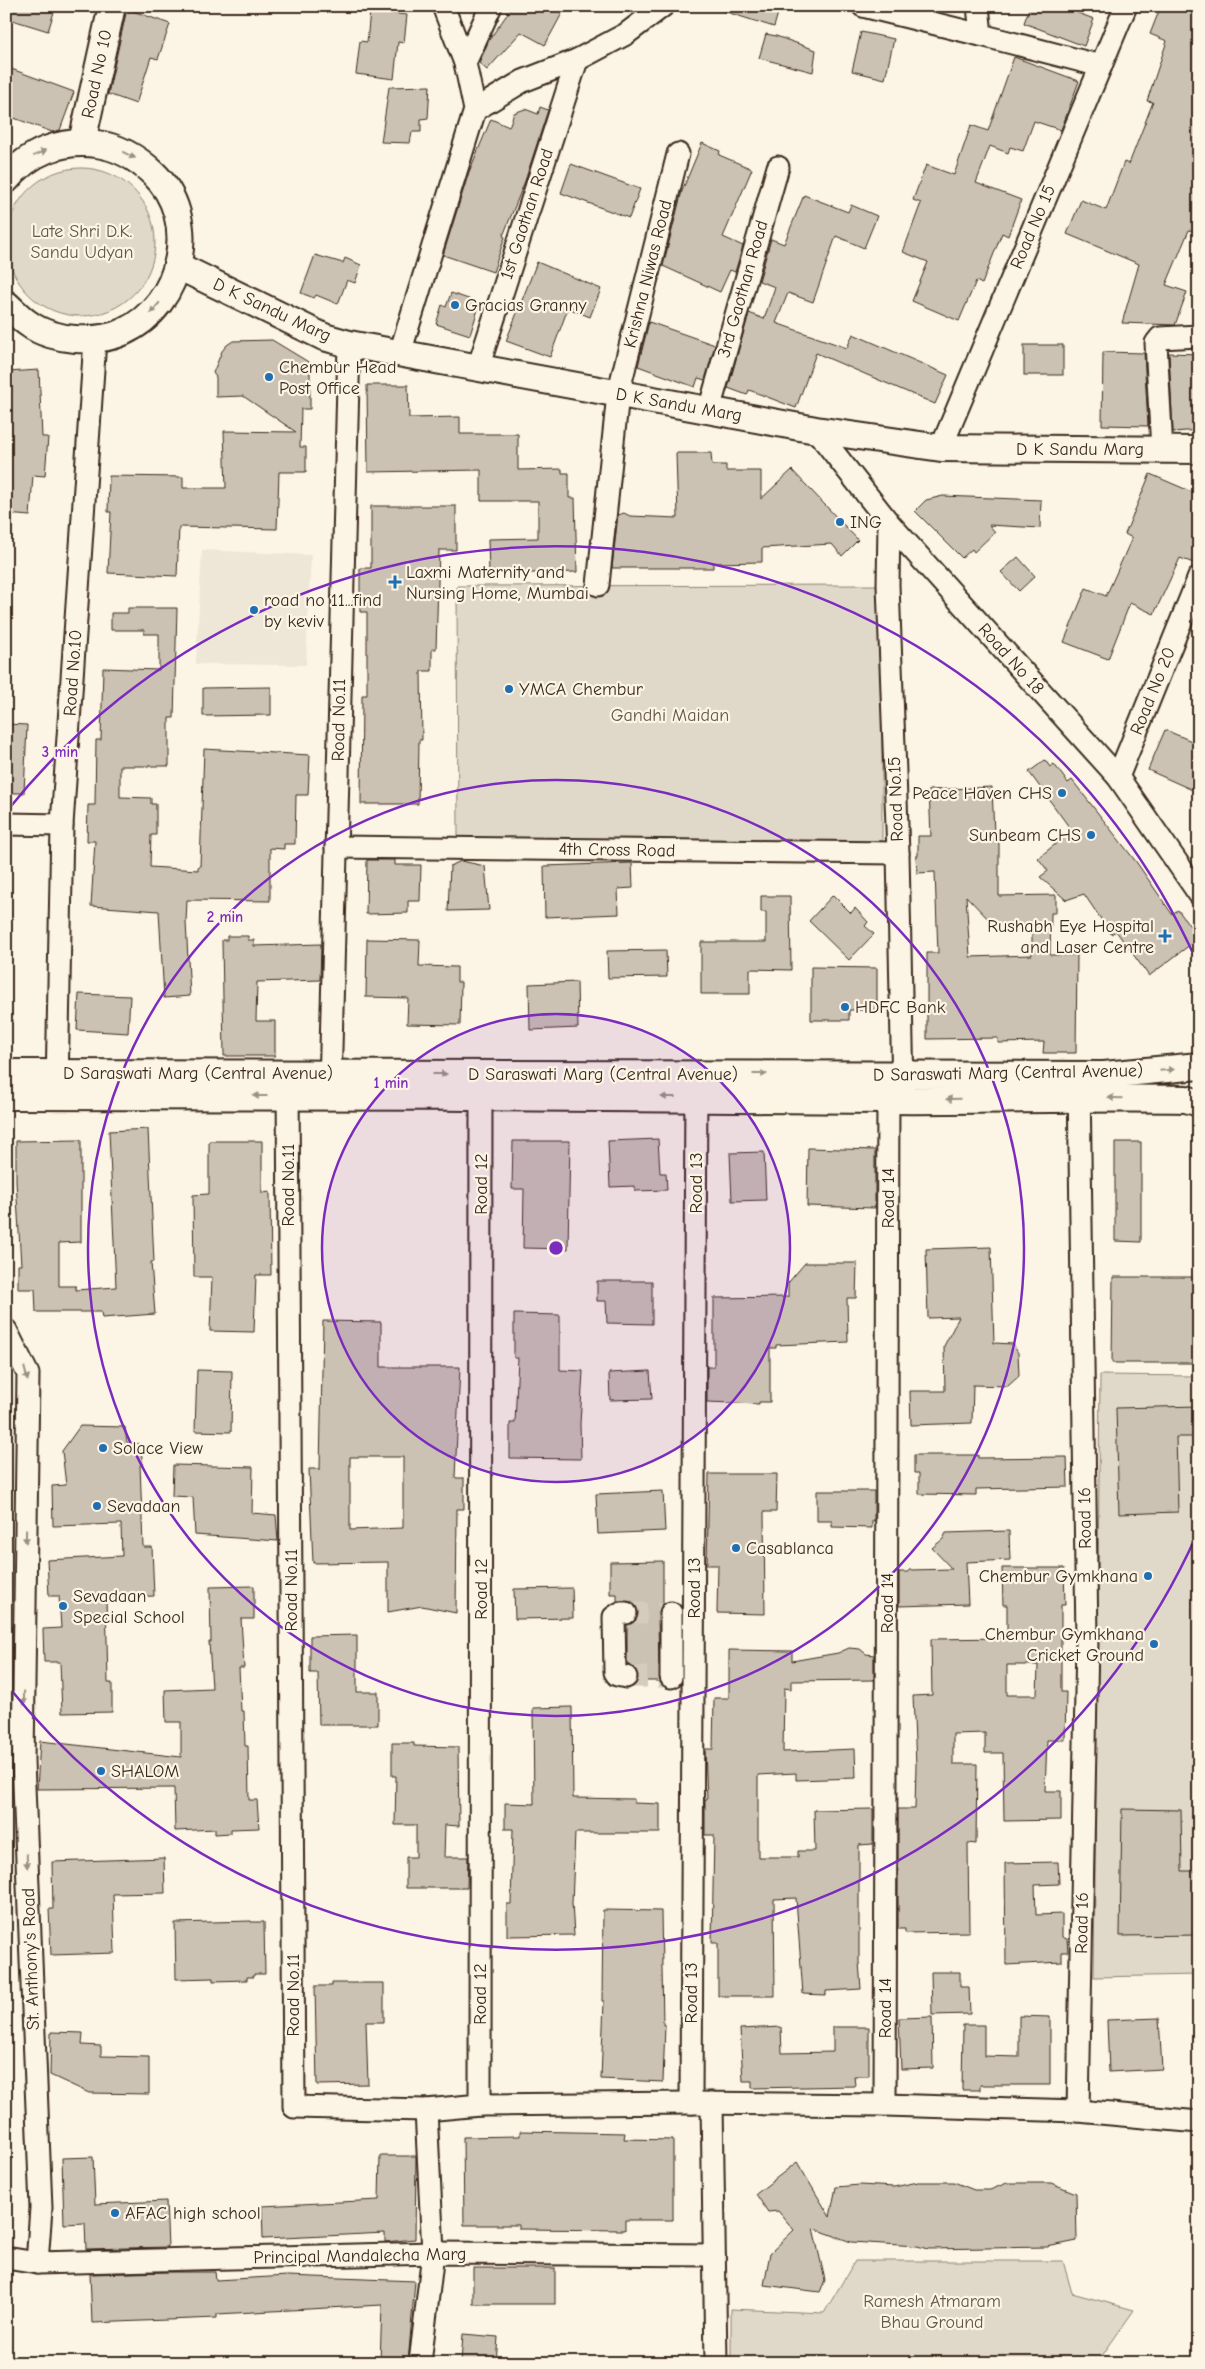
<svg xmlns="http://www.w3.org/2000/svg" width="1205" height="2369" font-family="'Comic Neue',sans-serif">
<rect width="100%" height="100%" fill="#fcf5e5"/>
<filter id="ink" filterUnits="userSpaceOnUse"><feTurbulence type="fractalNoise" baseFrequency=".02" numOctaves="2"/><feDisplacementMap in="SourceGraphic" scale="10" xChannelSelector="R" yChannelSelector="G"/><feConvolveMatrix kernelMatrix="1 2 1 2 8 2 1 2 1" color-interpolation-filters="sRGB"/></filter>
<g filter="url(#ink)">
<!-- built -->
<path fill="#eee6d6" d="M202,550L311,555L306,665L196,664Z"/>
<!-- green -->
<g fill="#e0d8c8" stroke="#8e8173">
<circle cx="81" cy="242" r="74"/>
<path d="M882,585V844H458L457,586Z"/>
<path d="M1100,1375L1199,1376V1975L1094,1977Z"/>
<path d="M855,2261H1063L1072,2293L1134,2310L1097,2363H731V2309L824,2313Z"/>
</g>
<!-- building -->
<g fill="#ccc2b3" stroke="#3b2a1e" fill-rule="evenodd">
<path d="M6,6H56L48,31L6,18Z"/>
<path d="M513,6H566L545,45L521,32L487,70L479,63L489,40Z"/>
<path d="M720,6H780L774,27L720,10Z"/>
<path d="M1030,6H1059L1094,19L1084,46L1024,23Z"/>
<path d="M1161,6H1176L1199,15V233L1189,230L1166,285L1187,292L1175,325L1122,323L1139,264L1067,234L1081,200L1106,210L1124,162L1129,164L1153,102L1147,101L1167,41L1150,34Z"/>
<path d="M127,9L170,24L158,59L151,57L136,104L108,94Z"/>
<path d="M370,11L407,15L404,43L398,42L394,79L356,74L360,41L367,42Z"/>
<path d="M861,32L894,39L885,79L852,71Z"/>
<path d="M766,34L776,36L816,50L813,72L759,58Z"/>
<path d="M1014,57L1079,81L1061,130L1034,121L1023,151L1010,147L1008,153L990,146L976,183L1021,200L1008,236L1002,233L982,284L976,281L959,321L912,301L928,262L903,252L921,203L913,200L926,165L954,175L971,125L988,131Z"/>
<path d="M6,67L74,92L60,130L52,132L6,115Z"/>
<path d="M430,86L428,118L421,119V132H412L410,143L381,142L389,87Z"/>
<path d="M540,107L548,110L525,181L503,236L505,237L493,272L443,255L469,172L491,119L509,127L514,113L525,109L538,114Z"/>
<path d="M702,143L720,151L719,155L752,169L723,237L743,246L735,272L730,270L720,292L663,266L682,191Z"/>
<path d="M571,164L640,189L629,218L561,193Z"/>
<path d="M804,195L848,212L851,205L877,216L864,248L836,236L813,302L788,293L776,323L847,348L853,334L948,375L935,404L816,353L796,408L749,390L747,395L728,388L749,313L764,319L775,287L759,281L771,239L784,244Z"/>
<path d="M315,255L343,263L345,258L361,265L355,283L347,280L338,304L316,295L314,298L301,293Z"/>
<path d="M537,262L601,289L590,317L568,308L550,357L506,341Z"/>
<path d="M451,293L480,303L470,335L436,324L442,305L446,307Z"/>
<path d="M649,322L715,345L705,380L698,378L695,387L638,366Z"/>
<path d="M272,340L310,363V409H301L300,447H306V472H279L277,529L179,527L177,576L108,573L111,512H108L109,476L183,477V488H226L224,431L296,432L243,396L216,397V377L213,373L222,351L227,345L233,341Z"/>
<rect x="1024" y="345" width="39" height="30"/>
<path d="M1103,352L1144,353L1148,426L1102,425Z"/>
<path d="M1169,353L1199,354V430L1173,432Z"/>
<path d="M39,370L42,437H48L45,476L33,475L30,516L6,514L7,372Z"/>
<path d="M367,385H408L409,418L460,417V434H518V470L562,469V473H569V498H575L577,572L489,574L488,539L538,538V501H481V470L368,472Z"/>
<path d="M676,453H711L712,465H726V471H761V499L792,470L858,540L842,556L832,544L762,548V562L713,563V568H612L618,515L624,513L630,516L678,518Z"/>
<path d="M1150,474L1199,495V565L1180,558L1154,614L1130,603L1108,659L1064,642L1086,588L1106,596L1132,538L1125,534Z"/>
<path d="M943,496L1041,500L1040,528L989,525L995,532L974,552L972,549L962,558L915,511L926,500Z"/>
<path d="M371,506H456V550H439L436,649H432V671H421L422,740H419L418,804H361L362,695H367V612H360V568H371Z"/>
<path d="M1018,557L1035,576L1019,591L1001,572Z"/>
<path d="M128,608H177L174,718H169V766H120V797L151,798V804H156V835H151L150,867L198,870V866H200L204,749L310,755L308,795H296L295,844H284V849L270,848V901L187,900L186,922L190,996L164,998L159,911L91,906L95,841H87L88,805H95L96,740H101L103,668L159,670V634H144V630H111V613H128Z"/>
<path d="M271,687V715L203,716V688Z"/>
<path d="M6,724L27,725L24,793H6Z"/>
<path d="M1165,730L1199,744V793L1148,770Z"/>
<path d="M1045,760L1050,767L1054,764L1068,783L1072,780L1137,863L1172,914L1178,910L1199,938L1149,976L1116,931L1111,934L1084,894L1066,900L1040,877L1048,871L1038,858L1072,831L1029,772Z"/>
<path d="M992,787L994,834H999V896L1056,895V913H1051L1050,955H1077L1076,1053H1043L1044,1042L998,1043V1038L927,1039V953H938L935,872L917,873L916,856H918V836H931L929,790ZM966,896L995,926L1032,925V955L970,957Z"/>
<path d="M367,860H395V865H421L420,901H408V913L366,914Z"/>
<path d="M461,861L485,866L489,910L448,911L450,866Z"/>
<path d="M632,863L633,888L618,889L619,914L545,917L544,866Z"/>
<path d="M833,895L851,913L855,908L868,922L865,926L874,934L849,960L809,921Z"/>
<path d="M761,896H790L791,970L750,969V994H701V942H766V912H761Z"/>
<path d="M227,936H248V940H254V946L321,944L320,980L257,982L256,1021H275V1056H224L222,940H227Z"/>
<path d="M367,939L420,940L419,966L457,967V982H461L460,1025L407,1024L408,998L366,997Z"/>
<path d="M666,950L667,977L608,978L607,951Z"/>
<path d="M811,967L877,968V1010H849V1020H811Z"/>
<path d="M577,982L578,1028L530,1030L529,984Z"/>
<path d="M79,994L130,996L128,1033L77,1030Z"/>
<path d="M148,1129L154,1262H151L155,1314L102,1318L101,1312H36L35,1289H18V1265H21L16,1181V1141L81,1140V1242L59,1243V1286H76V1290L116,1287L109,1131Z"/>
<path d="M658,1139L660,1173H666L667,1190L635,1191V1186L610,1187L608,1141Z"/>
<path d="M209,1141H262V1193L270,1192L271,1275H256L254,1332L210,1331L212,1277H194L193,1195L209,1194Z"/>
<path d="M513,1141H570L568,1249L523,1248L524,1189H512Z"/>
<path d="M1115,1142H1141V1242L1115,1241Z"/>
<path d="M808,1148L875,1150V1208L807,1206Z"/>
<path d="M764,1152L766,1200L732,1201L730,1153Z"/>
<path d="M991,1247L994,1343L1013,1344L1018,1353L1019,1376L1008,1386L973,1385L972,1423L911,1425L910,1391H945L944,1346L959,1317L928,1318L926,1249Z"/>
<path d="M805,1263H857L856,1298H847L848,1342L776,1345V1348H770V1402H759V1404L707,1402V1367H714V1298L788,1297V1283Z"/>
<path d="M1113,1277H1199V1363H1112Z"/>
<path d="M597,1281H652V1324L607,1323L606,1301H597Z"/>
<path d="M514,1314L560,1315V1370L583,1371L580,1424L581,1459L510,1458V1423H515L518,1358H514Z"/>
<path d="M323,1321L381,1322V1367H460L455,1478H464V1509H457L456,1613L422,1606L388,1612V1562L313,1563L309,1469H320ZM350,1457H403V1528L350,1530Z"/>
<path d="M197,1370L232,1371L231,1432L195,1431Z"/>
<path d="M650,1371L652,1399L610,1400L609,1373Z"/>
<path d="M1199,1406V1437H1176L1178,1512L1119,1514L1116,1408Z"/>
<path d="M80,1426L125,1427L127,1442L140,1444L143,1465H140L143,1547H152L154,1596L106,1598L108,1683H112V1712L62,1713L60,1662H44L43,1629L61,1628L59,1596H49L47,1560L122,1556L121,1524L53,1526L52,1486L66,1485L62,1451Z"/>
<path d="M914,1455H978V1458L1067,1457L1068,1487L976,1489V1495L919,1494V1473H914Z"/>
<path d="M173,1465L253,1467L252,1513L276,1515L278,1541L195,1535L193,1497L172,1496Z"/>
<path d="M709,1474H777L776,1512H764L765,1614L717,1613L718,1565H707Z"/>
<path d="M663,1491L665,1531L598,1534L596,1494Z"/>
<path d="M817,1491H874V1521H872V1528L832,1527V1521H817Z"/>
<path d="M1009,1531L1010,1560L966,1562L968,1604L899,1606V1572H909V1570L952,1569L932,1548L943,1539L946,1533Z"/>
<path d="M663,1561V1603L658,1613L659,1681H638V1673L634,1668L627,1664V1625L637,1620L638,1613L633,1602L617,1601V1594H610V1562Z"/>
<path d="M1002,1568H1064L1065,1605H1061V1692H1066L1065,1740H1047L1045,1791H1061V1820L1004,1821L1003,1753H985V1733L953,1734V1764H977L976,1844L968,1843L969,1932L905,1933V1929H898V1809H915L916,1765L913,1696L932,1695L931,1639L1007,1638V1605H1003ZM1007,1665H1038L1037,1695H1007Z"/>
<path d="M254,1586V1619H241L244,1668H239L241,1711H244L245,1746H248L249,1800H257L259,1828L231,1829V1833L215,1834V1829L175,1831L174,1788L37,1789L40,1741L181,1757V1722H166L165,1690L212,1688L209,1642H211L210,1587Z"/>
<path d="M572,1588L573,1618L515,1619L514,1589Z"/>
<path d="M357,1635V1692H378V1725H319L318,1673H310V1636Z"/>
<path d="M849,1648L860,1649L866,1654L874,1655V1680L791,1681V1689L784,1688L783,1752L855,1749L856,1778L796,1780V1773L758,1775V1857H798V1851H815L814,1810L873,1809V1844L859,1845V1962L861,1989L826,1991V1995L803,1994L796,1898L774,1899L775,1996H718V1943H712L714,1835H705V1799H707L705,1749H713L714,1698H729V1650L792,1651V1661L838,1653Z"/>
<path d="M572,1707L573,1798L634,1799V1803L660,1804V1833H575L572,1903L574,1935L507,1936V1904H511L513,1829H505V1803L534,1804L533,1708Z"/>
<path d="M392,1743H414V1746L458,1747L459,1826L445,1825L444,1857H468L467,1888H406V1857H416V1825H395L396,1776H392Z"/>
<path d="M1122,1809L1181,1810L1182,1871H1199V1935L1120,1936Z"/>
<path d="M164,1858L165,1893L113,1894L115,1953L51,1955L49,1909H53L52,1862Z"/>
<path d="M1058,1862L1059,1884L1035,1885L1036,1915L1062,1914V1937L1067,1939L1068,1952H1062V1962L1006,1965L1005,1863Z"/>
<path d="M603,1910L661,1911L663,2025H665L663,2082L601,2079L604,2001H602Z"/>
<path d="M251,1921V1922H264L265,1974H254V1977H247V1980L213,1981V1978L176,1979L175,1923Z"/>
<path d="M931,1972H960V1987H969L970,2014L932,2015Z"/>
<path d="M332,1983H384V2022H366L368,2084L317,2085L315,1986H332Z"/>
<path d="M1019,2016L1050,2017V2085H980V2090H962L963,2025H984V2056L1019,2057Z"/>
<path d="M932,2017L933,2068L901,2069L899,2018Z"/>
<path d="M1159,2018L1162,2069L1109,2072L1107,2020Z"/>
<path d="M781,2027L782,2053L833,2052V2027H869V2076H854L855,2086L752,2088V2081H743L740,2029Z"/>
<path d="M51,2032L83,2033L82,2045L101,2046V2056L149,2057V2094L89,2093L50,2075Z"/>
<path d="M520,2131L625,2133L624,2139L673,2140V2220H625V2230L519,2229V2225H464L463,2137L520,2136Z"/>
<path d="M380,2156H416L415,2239L385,2242V2233L263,2239L262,2206L379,2200Z"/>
<path d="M93,2157L95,2204L166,2201L168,2247L86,2249L85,2223L64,2224L62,2158Z"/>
<path d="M797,2162L830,2217L836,2187L860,2185L894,2187L918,2182H954L974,2190H990L1007,2183H1051L1076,2193L1077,2241L1047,2247L929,2249L917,2246L851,2242L813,2228L825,2280L820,2292L764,2285L770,2253L794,2230L778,2211L768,2212L756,2194Z"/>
<rect x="473" y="2268" width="82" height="36"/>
<path d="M169,2272H215L216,2280L288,2276L415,2281L408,2363H380L382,2305L217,2314V2318L92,2323L90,2274Z"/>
<path d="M463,2334L498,2337L496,2363H461Z"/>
</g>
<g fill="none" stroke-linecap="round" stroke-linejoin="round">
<!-- minor-tunnel -->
<g stroke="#d5ccbd" stroke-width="21" stroke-dasharray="21 11" stroke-linecap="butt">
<path d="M626,1613H667"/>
<path d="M626,1677H667"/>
</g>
<defs>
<g id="minor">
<path d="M863,6L981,35"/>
<path d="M978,6L981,35L1101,66"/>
<path d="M465,63L491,6"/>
<path d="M475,110L523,81L577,60L626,34L663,6"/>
<path d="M400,353L475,110L465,63L443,6"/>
<path d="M478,368L577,60"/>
<path d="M709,410L778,167"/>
<path d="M816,430L889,523L1118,777L1199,894"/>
<path d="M941,448L1126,6"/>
<path d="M1162,450L1156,343L1160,338L1199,336"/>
<path d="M889,523L888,585L898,853L903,1090"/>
<path d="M598,585L618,394L678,154"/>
<path d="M1118,777L1199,577"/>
<path d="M6,824L62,825"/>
<path d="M336,847L898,853"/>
<path d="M288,1081L294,2107L426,2110L480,2105L691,2103L885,2105L1078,2111L1199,2122"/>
<path d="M57,1088L62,825L95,340"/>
<path d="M330,1088L349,344"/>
<path d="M6,1330L28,1374L23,1761L41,2208L37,2263"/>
<path d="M626,1613H620L614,1617L615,1672L617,1675L626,1677"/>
<path d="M671,1613V1677"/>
<path d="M691,2103L696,1083"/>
<path d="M712,2103L716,2363"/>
<path d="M480,2105L481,1083"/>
<path d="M885,2105L888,1086"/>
<path d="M1078,2111L1087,1640L1079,1083"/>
<path d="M6,2258L37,2263L433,2253L714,2255"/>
<path d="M420,2363L433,2253L426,2110"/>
</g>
<g id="major">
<path d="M82,142L112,6"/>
<path d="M6,180C29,152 61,139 97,144C119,147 136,157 153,173C201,218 183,305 123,332C108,339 91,340 75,339C60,338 41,333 29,324C21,319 13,310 6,304"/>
<path d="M178,266L324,337L349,344L816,430L941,448L1199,450"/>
<path d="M6,1073L1104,1075L1199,1066"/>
<path d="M6,1096C299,1096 591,1097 884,1100C985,1101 1086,1097 1186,1099L1199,1103"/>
</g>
</defs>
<!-- minor casing -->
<use href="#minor" stroke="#3b2a1e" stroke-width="25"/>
<!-- major casing -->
<use href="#major" stroke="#3b2a1e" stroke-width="30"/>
<!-- minor -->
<use href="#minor" stroke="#fcf5e5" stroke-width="21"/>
<!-- major -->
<use href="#major" stroke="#fcf5e5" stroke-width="26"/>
</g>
<!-- one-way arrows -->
<defs><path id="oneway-solid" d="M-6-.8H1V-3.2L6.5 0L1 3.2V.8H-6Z" transform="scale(1.25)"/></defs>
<g fill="#9c9082">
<use href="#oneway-solid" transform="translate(40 153) rotate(-25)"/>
<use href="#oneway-solid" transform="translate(129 155) rotate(26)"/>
<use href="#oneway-solid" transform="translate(155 308) rotate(130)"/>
<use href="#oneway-solid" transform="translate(1167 1070) rotate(-5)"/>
<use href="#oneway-solid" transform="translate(440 1074)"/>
<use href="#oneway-solid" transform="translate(760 1074)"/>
<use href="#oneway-solid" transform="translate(260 1096) rotate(-180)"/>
<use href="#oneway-solid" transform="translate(668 1097) rotate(-180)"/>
<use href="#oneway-solid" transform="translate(1115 1098) rotate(-179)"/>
<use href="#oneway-solid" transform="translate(953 1099) rotate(179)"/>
<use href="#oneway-solid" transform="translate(26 1374) rotate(76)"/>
<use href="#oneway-solid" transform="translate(26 1536) rotate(91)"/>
<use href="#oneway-solid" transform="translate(24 1698) rotate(91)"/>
<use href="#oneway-solid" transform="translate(27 1861) rotate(88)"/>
</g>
</g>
<!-- distance rings -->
<circle cx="556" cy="1248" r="234" fill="#7b2cbf" fill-opacity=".12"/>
<g fill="none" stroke="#7b2cbf" stroke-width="2.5">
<circle cx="556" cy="1248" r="234"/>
<circle cx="556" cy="1248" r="468"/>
<path d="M1197 1534A702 702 0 0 1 7 1685M7 811A702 702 0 0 1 1197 962"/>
</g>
<!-- markers -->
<g fill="#1f6fb2" stroke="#fcf5e5" stroke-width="2">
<circle cx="455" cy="305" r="5"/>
<circle cx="269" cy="377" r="5"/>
<circle cx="840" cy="522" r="5"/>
<path d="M392.5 574.5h5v5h5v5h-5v5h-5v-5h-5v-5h5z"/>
<circle cx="254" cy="610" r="5"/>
<circle cx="509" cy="689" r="5"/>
<circle cx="1062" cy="793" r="5"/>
<circle cx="1091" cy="835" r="5"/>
<path d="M1162.5 928.5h5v5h5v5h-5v5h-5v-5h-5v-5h5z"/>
<circle cx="845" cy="1007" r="5"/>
<circle cx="103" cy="1448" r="5"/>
<circle cx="97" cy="1506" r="5"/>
<circle cx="736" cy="1548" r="5"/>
<circle cx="1148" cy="1576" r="5"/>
<circle cx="63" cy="1606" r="5"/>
<circle cx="1154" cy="1644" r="5"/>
<circle cx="101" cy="1771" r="5"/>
<circle cx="115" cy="2213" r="5"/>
</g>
<g text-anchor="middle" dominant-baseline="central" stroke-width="4.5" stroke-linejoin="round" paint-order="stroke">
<!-- street labels -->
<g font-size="18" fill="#3b2a1e" stroke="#fcf5e5">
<text transform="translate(97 74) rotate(-78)">Road No 10</text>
<text transform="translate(527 214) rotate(-72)">1st Gaothan Road</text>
<text transform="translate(1033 227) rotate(-67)">Road No 15</text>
<text transform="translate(648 274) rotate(-76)">Krishna Niwas Road</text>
<text transform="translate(743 289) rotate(-74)">3rd Gaothan Road</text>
<text transform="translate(272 310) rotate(25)">D K Sandu Marg</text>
<text transform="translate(679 405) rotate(10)">D K Sandu Marg</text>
<text x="1080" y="449">D K Sandu Marg</text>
<text transform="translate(1011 659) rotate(48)">Road No 18</text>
<text transform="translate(73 673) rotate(-86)">Road No.10</text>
<text transform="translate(1153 691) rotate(-68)">Road No 20</text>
<text transform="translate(339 720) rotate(-89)">Road No.11</text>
<text transform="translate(896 799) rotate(-92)">Road No.15</text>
<text transform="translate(617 850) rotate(1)">4th Cross Road</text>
<text x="198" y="1073">D Saraswati Marg (Central Avenue)</text>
<text transform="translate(1008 1073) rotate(-1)">D Saraswati Marg (Central Avenue)</text>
<text x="603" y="1074">D Saraswati Marg (Central Avenue)</text>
<text transform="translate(696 1183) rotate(-90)">Road 13</text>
<text transform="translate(481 1184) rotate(-90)">Road 12</text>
<text transform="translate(288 1185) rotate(-90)">Road No.11</text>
<text transform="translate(888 1198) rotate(-90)">Road 14</text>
<text transform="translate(1085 1518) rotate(-91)">Road 16</text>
<text transform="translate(694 1588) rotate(-90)">Road 13</text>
<text transform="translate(481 1589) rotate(-90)">Road 12</text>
<text transform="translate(291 1590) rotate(-90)">Road No.11</text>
<text transform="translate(887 1603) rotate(-90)">Road 14</text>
<text transform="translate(1082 1923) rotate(-89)">Road 16</text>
<text transform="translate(31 1959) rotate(-92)">St. Anthony's Road</text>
<text transform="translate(691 1993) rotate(-90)">Road 13</text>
<text transform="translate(480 1994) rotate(-90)">Road 12</text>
<text transform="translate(293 1995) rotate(-90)">Road No.11</text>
<text transform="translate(885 2008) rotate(-90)">Road 14</text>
<text transform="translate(360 2256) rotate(-1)">Principal Mandalecha Marg</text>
</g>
<!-- park labels -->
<g font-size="18" fill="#645648" stroke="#fcf5e5">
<text x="82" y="231">Late Shri D.K.<tspan x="82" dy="21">Sandu Udyan</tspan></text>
<text x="670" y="715">Gandhi Maidan</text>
<text x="932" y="2301">Ramesh Atmaram<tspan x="932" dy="21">Bhau Ground</tspan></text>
</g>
<!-- poi labels -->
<g font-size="18" fill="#3b2a1e" stroke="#fcf5e5" text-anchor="start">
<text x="465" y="305">Gracias Granny</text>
<text x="279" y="367">Chembur Head<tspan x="279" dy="21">Post Office</tspan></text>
<text x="850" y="522">ING</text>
<text x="406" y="572">Laxmi Maternity and<tspan x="406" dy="21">Nursing Home, Mumbai</tspan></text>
<text x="264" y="600">road no 11...find<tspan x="264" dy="21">by keviv</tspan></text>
<text x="519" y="689">YMCA Chembur</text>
<text x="1052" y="793" text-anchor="end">Peace Haven CHS</text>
<text x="1081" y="835" text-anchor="end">Sunbeam CHS</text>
<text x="1154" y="926" text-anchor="end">Rushabh Eye Hospital<tspan x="1154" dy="21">and Laser Centre</tspan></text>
<text x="855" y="1007">HDFC Bank</text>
<text x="113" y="1448">Solace View</text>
<text x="107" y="1506">Sevadaan</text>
<text x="746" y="1548">Casablanca</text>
<text x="1138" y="1576" text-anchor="end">Chembur Gymkhana</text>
<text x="73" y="1596">Sevadaan<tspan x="73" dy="21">Special School</tspan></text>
<text x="1144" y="1634" text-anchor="end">Chembur Gymkhana<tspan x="1144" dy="21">Cricket Ground</tspan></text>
<text x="111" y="1771">SHALOM</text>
<text x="125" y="2213">AFAC high school</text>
</g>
</g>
<circle cx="556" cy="1248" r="8" fill="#7b2cbf" stroke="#fcf5e5" stroke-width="2.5"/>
<g font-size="15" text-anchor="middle" font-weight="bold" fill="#7b2cbf" stroke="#fcf5e5" stroke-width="4.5" stroke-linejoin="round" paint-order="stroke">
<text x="60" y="757">3 min</text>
<text x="225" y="922">2 min</text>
<text x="391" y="1088">1 min</text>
</g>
<!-- margin -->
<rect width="1205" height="2369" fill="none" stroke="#fcf5e5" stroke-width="25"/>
<rect x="12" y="12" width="1180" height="2344" fill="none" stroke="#3b2a1e" stroke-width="2" filter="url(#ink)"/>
</svg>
